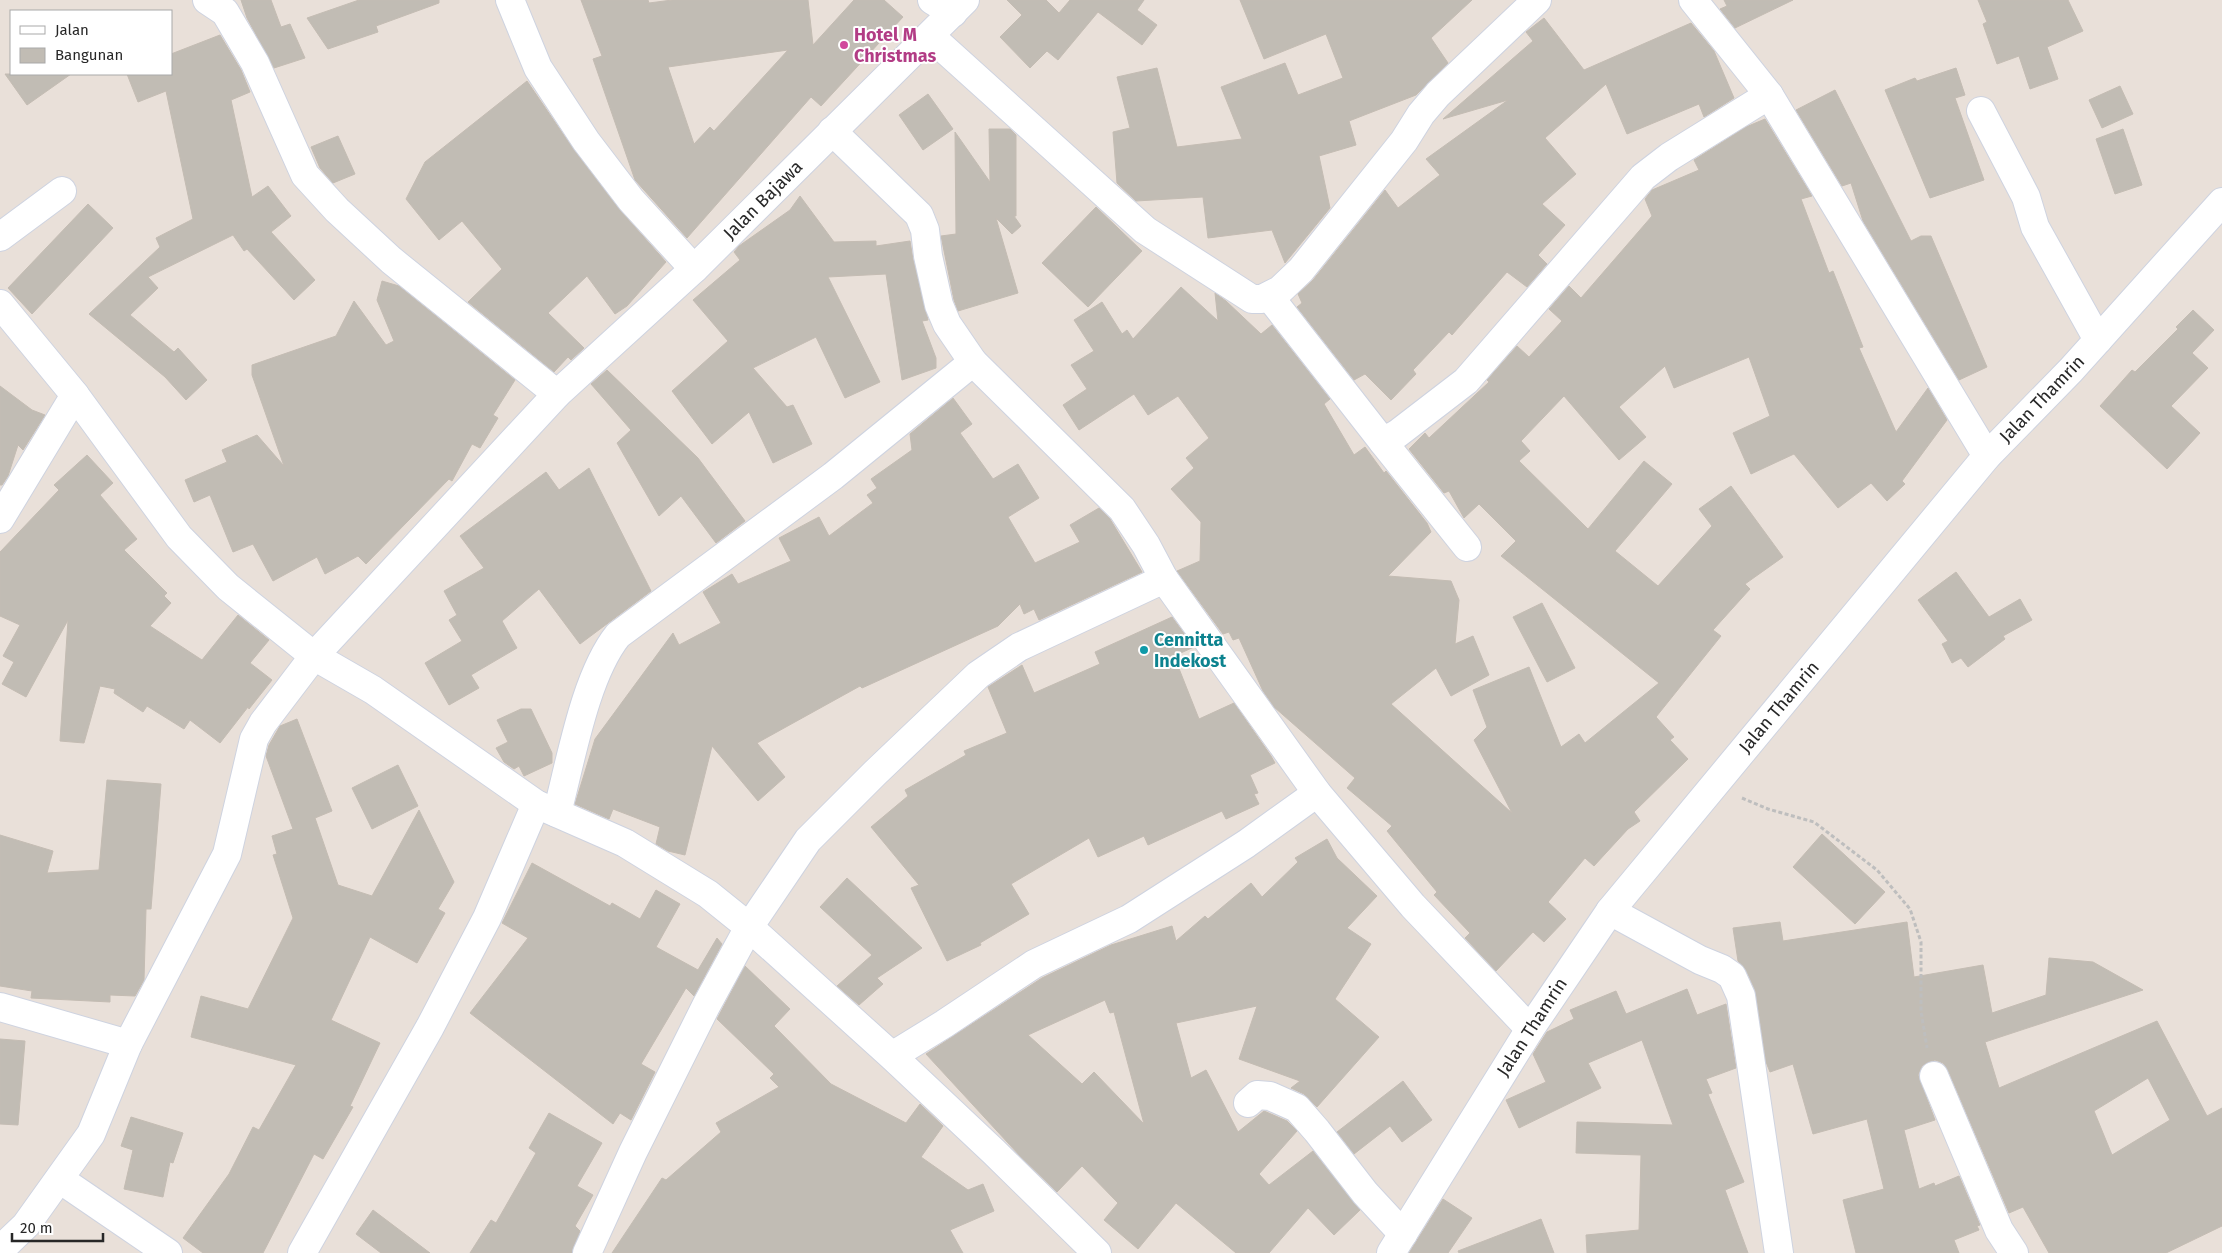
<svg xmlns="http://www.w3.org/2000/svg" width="2222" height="1253" font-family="'Fira Sans',sans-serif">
<rect width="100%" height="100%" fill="#e9e0d9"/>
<!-- building -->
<g fill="#c1bcb4" stroke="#c4bcb3" fill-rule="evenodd">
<path d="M241,0H271L281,27L290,24L305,58L274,68L247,18Z"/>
<path d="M359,0H439V3L376,26L378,32L328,49L307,18Z"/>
<path d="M581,0H648L649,3L672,0H808L813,45L854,0H884L903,17L821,106L811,97L687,238L635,180L593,59L602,56ZM788,50L714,131L710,127L694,144L668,67Z"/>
<path d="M1007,0H1046L1059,13L1070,0H1144L1137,10L1157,25L1142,45L1098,12L1058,60L1047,51L1030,68L1000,37L1022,15Z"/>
<path d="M1240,0H1472L1431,38L1448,63L1416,95L1349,121L1356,145L1319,156L1330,208L1285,263L1272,230L1208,238L1203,197L1136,201L1117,183L1113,132L1130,128L1117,77L1157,68L1177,147L1242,139L1221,87L1285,63L1298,95L1343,78L1326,34L1264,59Z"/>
<path d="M1724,0H1793L1735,28L1720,9L1727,6Z"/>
<path d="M1978,0H2068L2083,31L2047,47L2058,79L2030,89L2019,56L1997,64L1983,24L1987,22Z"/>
<path d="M1544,18L1584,70L1691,23L1714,51L1734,98L1704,117L1699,104L1627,134L1606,84L1545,138L1576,174L1542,204L1565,225L1538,255L1547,264L1527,287L1507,272L1452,335L1449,332L1413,370L1416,374L1391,400L1365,374L1354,380L1297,307L1302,303L1298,294L1313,280L1385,190L1398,208L1440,175L1426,159L1508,100L1443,119L1533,41L1526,32Z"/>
<path d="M220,35L241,70L250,92L231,100L252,197L268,186L291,216L271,232L315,280L294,300L247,249L244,251L233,235L148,277L158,288L130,315L174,352L178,348L207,380L186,400L165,377L89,314L160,247L156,238L193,219L166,91L138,102L127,74H171V54Z"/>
<path d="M1956,68L1965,95L1955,98L1984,180L1930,198L1885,90L1915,78L1917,81Z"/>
<path d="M5,74H71L27,105Z"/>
<path d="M527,81L574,150L619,209L666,262L627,306L615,314L587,276L548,313L584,348L571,360L568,357L554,372L468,302L502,269L462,221L439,240L406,199L425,162Z"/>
<path d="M2120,86L2133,114L2102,128L2089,100Z"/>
<path d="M1835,90L1911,241L1921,236H1931L1987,367L1959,380L1863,221L1851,183L1842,186L1796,110Z"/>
<path d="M928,94L953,129L923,150L899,115Z"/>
<path d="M1765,119L1812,196L1801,199L1829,273L1833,271L1863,347L1859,348L1896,432L1928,388L1947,420L1902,481L1905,484L1887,501L1871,483L1838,508L1794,454L1751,474L1733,433L1770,416L1749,357L1674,388L1665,366L1619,407L1646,437L1619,460L1564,396L1521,441L1530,451L1519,461L1588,529L1644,461L1672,484L1615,551L1658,586L1712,526L1699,509L1731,486L1783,557L1745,584L1750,589L1713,630L1721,636L1656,717L1674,737L1670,740L1688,759L1634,812L1640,821L1628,829L1594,866L1585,858L1548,902L1566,919L1544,942L1533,932L1496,971L1465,938L1470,933L1434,895L1437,892L1387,831L1392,826L1347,788L1355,778L1274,707L1263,691L1239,638L1233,640L1229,632L1223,634L1177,571L1200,561L1201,522L1171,489L1194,468L1186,458L1209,438L1178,396L1148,415L1134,394L1079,430L1063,405L1087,389L1071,365L1094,351L1074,320L1102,302L1122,334L1127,330L1133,339L1181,287L1218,321L1215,293L1226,301L1261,334L1272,325L1330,399L1324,404L1354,455L1365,447L1384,473L1386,471L1427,523L1431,532L1388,576L1451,581L1459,600L1455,644L1473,636L1489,675L1451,696L1436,668L1391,704L1512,813L1474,740L1487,727L1473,690L1529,667L1561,747L1579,734L1585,743L1659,683L1501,556L1516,541L1479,504L1464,518L1449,491L1444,493L1409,449L1425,433L1429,438L1489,382L1487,380L1517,346L1529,357L1562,321L1549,309L1569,286L1581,298L1652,216L1645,199L1652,190L1699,170L1694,160L1746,127Z"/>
<path d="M989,129H1010L1016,135V216H1014L1021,226L1012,234L996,218L1018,293L958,311L954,300L941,236L956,234L955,132L990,182Z"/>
<path d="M2123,129L2142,185L2115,194L2096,139Z"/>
<path d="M338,136L355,174L333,183L320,168L311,147Z"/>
<path d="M800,196L834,242L876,241V246L910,241L913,259L928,320L922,321L936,358V368L902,380L886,274L828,277L880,382L845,398L816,337L753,368L787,407L793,405L812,444L773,463L749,412L712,444L672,391L728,341L693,300L740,260L734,252L739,246L790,210Z"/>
<path d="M88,204L113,228L32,314L8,288Z"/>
<path d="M1096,207L1142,251L1088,307L1042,263Z"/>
<path d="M382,281L399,286L515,380L493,415L498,418L480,448L472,444L452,481L449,479L366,564L358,556L325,574L317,557L273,581L253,544L233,552L210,495L194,502L185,480L227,462L222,450L257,435L284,466L252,375V365L336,336L354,301L386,345L394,341L377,300Z"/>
<path d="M2193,310L2214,330L2192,353L2208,368L2171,406L2200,433L2167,469L2100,406L2132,370L2135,372L2178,329L2176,327Z"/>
<path d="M607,370L698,458L745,521L716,543L681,496L659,516L617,443L631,430L591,384Z"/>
<path d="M0,386L32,410L45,415L23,450L18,445L8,476L2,485H0Z"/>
<path d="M953,398L972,424L960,433L993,479L1018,464L1039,498L1008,517L1035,563L1080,542L1070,525L1099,508L1110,519L1142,572L1039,620L1034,609L1024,614L1020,604L998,626L862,688L860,686L757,743L785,777L758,801L712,746L685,855L668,851L656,844L660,827L613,809L609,819L575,804L595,739L673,633L679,645L721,623L703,592L732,574L738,584L791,561L779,538L819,517L829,536L873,503L867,495L877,488L871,479L912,450L910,434Z"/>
<path d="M87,455L113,483L100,495L137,539L124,550L167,593L164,596L171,603L150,626L202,660L238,615L269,640L250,663L272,680L249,709L248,707L220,743L190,720L184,729L147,706L143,712L114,693L115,689L100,686L84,743L60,741L68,620L26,697L2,684L14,662L3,656L20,625L0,616V552L59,490L54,485Z"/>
<path d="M589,468L651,591L580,644L539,589L502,621L517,648L471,675L479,688L449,705L425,663L462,641L449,620L457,615L444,591L484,568L460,536L546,472L559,490Z"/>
<path d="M1956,572L1989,617L2020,599L2032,620L2003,636L2005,639L1968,667L1961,658L1952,663L1942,644L1948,641L1918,600Z"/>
<path d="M1542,603L1575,668L1547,682L1513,617Z"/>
<path d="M1172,617L1194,647L1174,656L1199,719L1234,703L1271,756L1275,763L1250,775L1258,793L1254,794L1259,804L1226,819L1222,811L1148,845L1144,836L1098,857L1089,838L1011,884L1029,914L980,943L981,945L947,961L911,888L919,885L871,827L908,796L905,790L966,755L964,751L1007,733L988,687L1022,665L1034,693L1100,664L1095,652Z"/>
<path d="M521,709H531L552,753V763L524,776L519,766L514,769L504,762L496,748L508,742L497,720Z"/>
<path d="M297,719L332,811L315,818L338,885L372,896L419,810L454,882L438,909L445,913L417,963L370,937L331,1020L380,1043L350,1106L353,1107L323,1159L314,1154L263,1253H203L183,1238L229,1174L253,1127L259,1130L296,1065L191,1037L201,996L248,1009L293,918L273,855L277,854L272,836L293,829L266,756L269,745L280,726Z"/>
<path d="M398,765L418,806L372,829L352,788Z"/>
<path d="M107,780L161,784L151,909H146L144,980L135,996L110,995V1002L31,998L32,991L0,986V835L53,851L47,873L99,870Z"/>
<path d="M1822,834L1885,892L1855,924L1793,867Z"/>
<path d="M1327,839L1337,858L1377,896L1347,928L1371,944L1335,999L1379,1037L1317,1107L1304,1094L1291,1088L1300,1081L1239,1059L1257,1006L1176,1023L1191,1078L1206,1070L1238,1132L1264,1111L1287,1121L1297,1131L1259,1174L1269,1185L1313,1151L1360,1210L1334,1235L1308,1208L1269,1253H1236L1176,1203L1138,1249L1104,1220L1118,1203L1082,1166L1057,1192L1020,1156L926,1054L1042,978L1111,945L1172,926L1176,941L1205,916L1208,919L1251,883L1262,897L1298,862L1295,858ZM1105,1000L1110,1013L1114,1012L1144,1124L1094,1072L1082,1084L1028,1035Z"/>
<path d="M532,863L610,906L612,903L640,919L656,890L680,904L656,947L698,970L717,938L722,944L694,996L686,988L641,1064L655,1072L631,1120L620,1113L613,1124L470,1013L528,938L502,923Z"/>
<path d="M847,878L922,948L877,978L883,984L859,1005L837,986L872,955L820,907Z"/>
<path d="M1780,922L1783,941L1907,922L1914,977L1983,965L1992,1013L2046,995L2049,958L2093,962L2143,990L1985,1042L1999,1088L2157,1021L2207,1116L2222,1108V1226L2166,1253H2049L2023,1207L2009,1213L1948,1070L1943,1063L1935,1060L1928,1062L1922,1066L1918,1075L1935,1120L1904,1130L1919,1189L1934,1183L1935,1186L1959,1176L1980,1225L1977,1226L1979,1230L1954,1240L1959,1253H1856L1843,1200L1884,1189L1867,1119L1813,1134L1793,1064L1770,1072L1766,1062L1755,990L1746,970L1738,961L1733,928ZM2148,1078L2170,1120L2112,1155L2094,1111Z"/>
<path d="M745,966L790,1009L774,1026L831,1084L906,1123L920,1104L943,1126L921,1157L968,1190L983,1184L994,1211L950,1230L963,1253H612L662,1178L666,1180L721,1132L716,1123L779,1087L770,1078L774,1074L717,1019Z"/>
<path d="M1687,989L1697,1015L1726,1004L1736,1068L1706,1079L1712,1093L1708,1094L1744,1182L1725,1190L1748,1253H1587L1586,1235L1639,1230L1641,1155L1576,1153L1577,1122L1673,1125L1642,1040L1588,1063L1601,1088L1519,1128L1506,1100L1546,1082L1533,1054L1547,1032L1574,1019L1570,1010L1616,991L1626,1014Z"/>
<path d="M0,1039L25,1041L18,1125L0,1124Z"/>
<path d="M1403,1081L1432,1120L1402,1142L1390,1126L1354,1154L1337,1132Z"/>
<path d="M549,1113L602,1143L577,1186L593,1195L575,1226L580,1231L572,1253H470L491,1220L496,1223L536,1153L529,1148Z"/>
<path d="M131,1117L183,1133L173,1163L170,1162L163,1197L124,1189L133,1150L121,1146Z"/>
<path d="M1443,1199L1472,1218L1448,1253H1409Z"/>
<path d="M373,1210L430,1253H381L356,1234Z"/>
<path d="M1541,1219L1554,1253H1459L1458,1251Z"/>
</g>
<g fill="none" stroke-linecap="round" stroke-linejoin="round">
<defs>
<g id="minor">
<path d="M207,0L225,12L255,63L305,175L337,210L391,260L557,394"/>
<path d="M510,0L538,68L586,141L631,200L694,269"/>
<path d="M932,0L953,13"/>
<path d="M1693,0L1769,95L1987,456"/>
<path d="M930,36L1145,230L1252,299H1262L1280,290L1301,270L1404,141L1421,114L1438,94L1537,0"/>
<path d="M1981,111L2026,197L2035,227L2098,340"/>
<path d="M832,131L919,215L925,230L928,256L939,305L947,324L973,362"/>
<path d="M0,237L62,191"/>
<path d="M1269,296L1383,442L1397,434L1466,381L1643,177L1669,157L1769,95"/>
<path d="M0,304L75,395L179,537L228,587L314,656L373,690L536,804L625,843L708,894L749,927L892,1056L994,1152L1097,1253"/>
<path d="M1383,442L1467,547"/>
<path d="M0,519L75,395"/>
<path d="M557,813C571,760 585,676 618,635L833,476L973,362L1122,509L1146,545L1164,579L1317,793L1413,906L1530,1029"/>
<path d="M1610,911L1700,960L1722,969L1732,976L1741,996L1779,1253"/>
<path d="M0,1007L128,1044"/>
<path d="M892,1056L944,1024L1034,964L1129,919L1246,844L1317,793"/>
<path d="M1934,1076L1999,1230L2014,1253"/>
<path d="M1248,1103L1257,1095L1270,1096L1297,1108L1317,1131L1365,1193L1403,1234"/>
<path d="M61,1180L168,1253"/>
<path d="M302,1253L430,1027L487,918L536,804"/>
<path d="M587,1253L633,1152L706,1006L749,927L808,840L875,773L978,675L1019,647L1164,579"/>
</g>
<path id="tertiary" d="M0,1250L26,1225L91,1134L128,1044L227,854L254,739L263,723L314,656L557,394L694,269L965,0"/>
<path id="secondary" d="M1391,1253L1530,1029L1610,911L1987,456L2071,370L2222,202"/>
</defs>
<!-- minor casing -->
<use href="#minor" stroke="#ced3e0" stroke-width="30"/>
<!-- tertiary casing -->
<use href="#tertiary" stroke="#ced3e0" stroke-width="30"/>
<!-- secondary casing -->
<use href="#secondary" stroke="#ced3e0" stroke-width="30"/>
<!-- path -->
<path stroke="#bebebe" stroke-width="3" stroke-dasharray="4 2.5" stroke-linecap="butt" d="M1742,798L1768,809L1814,822L1877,870L1910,909L1921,942V1011L1927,1048"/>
<!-- minor -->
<use href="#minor" stroke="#fff" stroke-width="28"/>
<!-- tertiary -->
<use href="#tertiary" stroke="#fff" stroke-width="28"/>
<!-- secondary -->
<use href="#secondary" stroke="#fff" stroke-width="28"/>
</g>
<!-- markers -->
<circle fill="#d1479c" stroke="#fff" stroke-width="2" cx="844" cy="45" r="5"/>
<circle fill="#0f9aa8" stroke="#fff" stroke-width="2" cx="1144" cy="650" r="5"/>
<g text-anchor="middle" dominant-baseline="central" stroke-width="4" stroke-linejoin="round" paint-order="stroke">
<!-- hotel labels -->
<g font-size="18" font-weight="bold" fill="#b23c85" stroke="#fff" text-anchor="start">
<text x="854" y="35">Hotel M<tspan x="854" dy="21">Christmas</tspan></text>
</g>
<!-- street labels -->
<g font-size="18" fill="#272727" stroke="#fff">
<text transform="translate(763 200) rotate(-45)">Jalan Bajawa</text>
<text transform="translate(2042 399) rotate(-46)">Jalan Thamrin</text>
<text transform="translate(1779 707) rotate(-50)">Jalan Thamrin</text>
<text transform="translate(1532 1027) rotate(-57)">Jalan Thamrin</text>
</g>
<!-- culture labels -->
<g font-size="18" font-weight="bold" fill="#0d838f" stroke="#fff" text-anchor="start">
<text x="1154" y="640">Cennitta<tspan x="1154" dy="21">Indekost</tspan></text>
</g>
</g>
<!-- legend -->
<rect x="10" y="10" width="162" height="65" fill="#ffffff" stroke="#a9a9a9"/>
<rect x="20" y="26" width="25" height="8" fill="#ffffff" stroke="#a9a9a9"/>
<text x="55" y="35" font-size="15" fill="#272727">Jalan</text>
<rect x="20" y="48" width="25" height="15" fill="#c1bcb4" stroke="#a9a9a9"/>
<text x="55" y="60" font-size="15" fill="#272727">Bangunan</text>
<!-- scale -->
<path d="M12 1233v8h91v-8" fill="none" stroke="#272727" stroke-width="2.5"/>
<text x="20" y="1233" font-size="15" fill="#272727" stroke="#ffffff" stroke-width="4" paint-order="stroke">20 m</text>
</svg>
